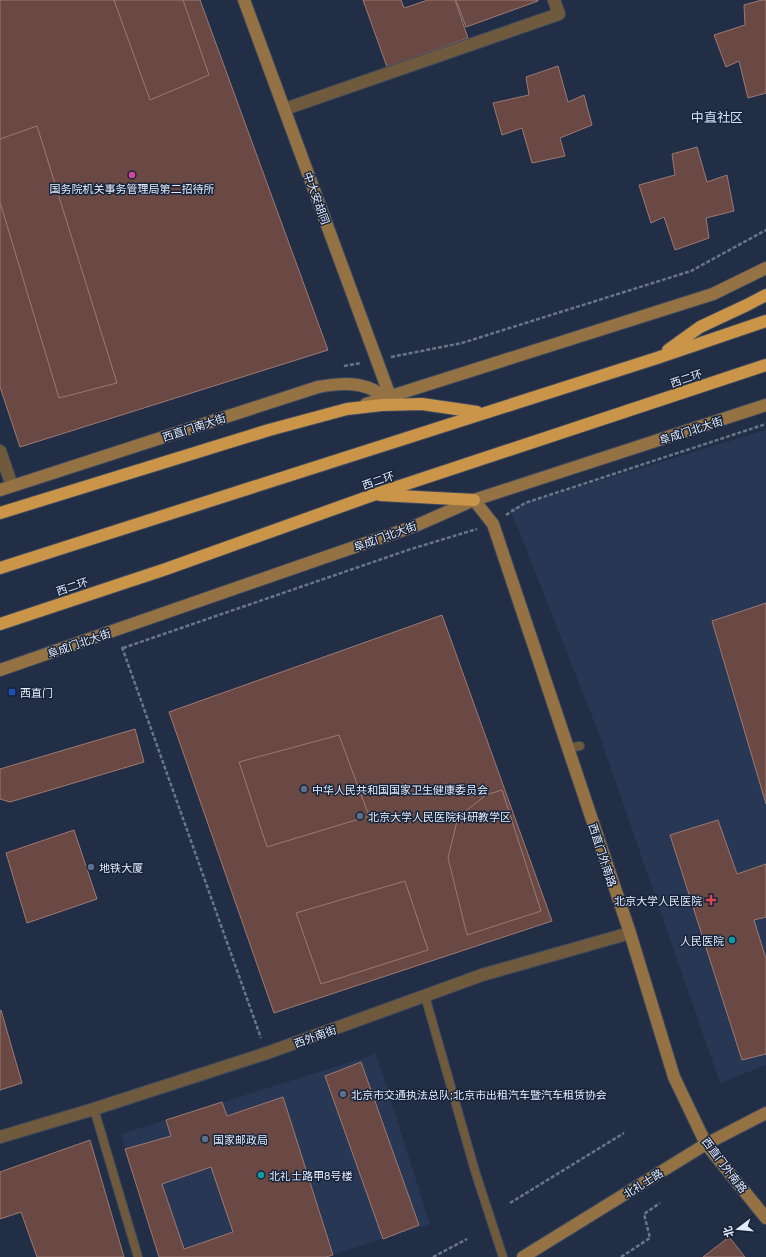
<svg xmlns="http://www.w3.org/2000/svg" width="766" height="1257" font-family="Lato,'Noto Sans SC',sans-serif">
<rect width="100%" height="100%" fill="#222e45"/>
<!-- built -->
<g fill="#283754">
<path d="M766,430V1065L720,1083L599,734L510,508Z"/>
<path d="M376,1054L430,1224L326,1257H159L121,1134Z"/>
</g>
<!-- building -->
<g fill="#6a4944" stroke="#9d7973" fill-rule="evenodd">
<path d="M0,0H104L123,56L11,93L6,60L0,62Z"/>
<path d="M0,0H200L328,350L20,447L0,387Z"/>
<path d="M114,0H183L209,75L150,100Z"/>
<path d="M363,0H401L404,8L428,0H455L468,38L387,67Z"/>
<path d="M456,0H538V1L466,27Z"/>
<path d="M762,0H766V93L748,98L739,61L726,67L714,35L745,25L744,5Z"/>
<path d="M558,66L568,102L584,95L592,125L560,138L565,156L532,163L522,128L502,135L493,103L529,95L526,77Z"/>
<path d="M37,126L117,383L59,398L0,202V139Z"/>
<path d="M697,147L707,182L727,175L734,211L706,218L709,238L675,250L664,217L651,223L639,185L675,175L672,154Z"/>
<path d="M766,603V804L712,621Z"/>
<path d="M442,615L552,921L274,1013L169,712Z"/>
<path d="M135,729L144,762L10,802L0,799V769Z"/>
<path d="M339,735L369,816L267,847L239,762Z"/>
<path d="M502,790L541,911L467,935L448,858L458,817L486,795Z"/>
<path d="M718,820L737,874L766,864V917L754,920L766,959V1054L742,1060L670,835Z"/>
<path d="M74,830L97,899L27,923L6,853Z"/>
<path d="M405,881L428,950L321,984L296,913Z"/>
<path d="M1,1010L22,1083L0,1090V1011Z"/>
<path d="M361,1062L419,1225L383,1239L325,1076Z"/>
<path d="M283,1097L333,1255L326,1257H159L125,1149L171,1136L166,1120L222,1102L227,1116ZM211,1167L233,1232L184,1249L162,1184Z"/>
<path d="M90,1140L124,1257H37L21,1212L0,1219V1172Z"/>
<path d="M729,1237L745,1257H703Z"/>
</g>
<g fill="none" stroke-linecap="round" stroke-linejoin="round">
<defs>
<g id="lane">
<path d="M568,748L580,746"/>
<path d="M425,996L475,1171L503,1257"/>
<path d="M94,1109L138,1257"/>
</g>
<g id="street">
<path d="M285,109L559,14L554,0"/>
<path d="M0,451L12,486"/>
<path d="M0,1137L94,1109L267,1053L482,975L630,933"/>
</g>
<g id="secondary">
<path d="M244,0L390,396"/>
<path d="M366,404L713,294L766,268"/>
<path d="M0,490L318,387C335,384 352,382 369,388C376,391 382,395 390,396"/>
<path d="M474,500L493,524L630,933L674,1077L706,1144L766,1218"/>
<path d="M0,670L415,526L474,500L766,405"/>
<path d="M523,1257L706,1144L766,1113"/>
</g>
<g id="highway">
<path d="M668,350L700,327L747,305L766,295"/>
<path d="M380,495L474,500"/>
<path d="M0,513L269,430L347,409L382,405L422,404L477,412"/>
<path d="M0,568L657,358L766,321"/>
<path d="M0,624L166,569L373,495L766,365"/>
</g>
</defs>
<!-- lane casing -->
<use href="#lane" stroke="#3d495f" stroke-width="10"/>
<!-- street casing -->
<use href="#street" stroke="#3d495f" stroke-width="14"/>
<!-- secondary casing -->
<use href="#secondary" stroke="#3d495f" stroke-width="14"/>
<!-- highway casing -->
<use href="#highway" stroke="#3d495f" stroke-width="14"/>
<!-- path -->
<g stroke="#6a7589" stroke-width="2.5" stroke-dasharray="4 2" stroke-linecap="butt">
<path d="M391,357L462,343L691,271L766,230"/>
<path d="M344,366L361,363"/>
<path d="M506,515L525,503L766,424"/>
<path d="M122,647L261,1038"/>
<path d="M123,648L411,549L477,529"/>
<path d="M510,1203L624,1133"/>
<path d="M433,1257L467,1239"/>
<path d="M621,1257L650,1238L644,1214L660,1203"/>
</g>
<!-- lane -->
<use href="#lane" stroke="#705a3d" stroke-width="8"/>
<!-- street -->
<use href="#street" stroke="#705a3d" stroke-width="12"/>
<!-- secondary -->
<use href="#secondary" stroke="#947243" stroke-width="12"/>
<!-- highway -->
<use href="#highway" stroke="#ca9548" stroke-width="12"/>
</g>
<!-- markers -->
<circle fill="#d1479c" stroke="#18243a" stroke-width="1.5" cx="132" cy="175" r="4"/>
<rect fill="#1a4fb4" stroke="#18243a" stroke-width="1.5" x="8" y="688" width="8" height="8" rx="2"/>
<g fill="#5c6f8a" stroke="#18243a" stroke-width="1.5">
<circle cx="304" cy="789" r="4"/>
<circle cx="360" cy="816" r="4"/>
<circle cx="91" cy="867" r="4"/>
<circle cx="343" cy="1094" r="4"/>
<circle cx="205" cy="1139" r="4"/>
</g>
<path fill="#e0444e" stroke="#18243a" stroke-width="1.5" d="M709 894h4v4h4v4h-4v4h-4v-4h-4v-4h4z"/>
<g fill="#0f9aa8" stroke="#18243a" stroke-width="1.5">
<circle cx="732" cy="940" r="4"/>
<circle cx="261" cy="1175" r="4"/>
</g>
<g text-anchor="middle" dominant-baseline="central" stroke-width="3" stroke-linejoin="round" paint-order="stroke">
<!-- poi labels -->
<g font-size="11" fill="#e4ecfc" stroke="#18243a" text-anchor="start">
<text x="132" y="188" text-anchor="middle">国务院机关事务管理局第二招待所</text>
<text x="20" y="692">西直门</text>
<text x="312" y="789">中华人民共和国国家卫生健康委员会</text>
<text x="368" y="816">北京大学人民医院科研教学区</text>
<text x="99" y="867">地铁大厦</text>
<text x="702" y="900" text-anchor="end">北京大学人民医院</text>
<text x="724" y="940" text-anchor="end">人民医院</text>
<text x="351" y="1094">北京市交通执法总队;北京市出租汽车暨汽车租赁协会</text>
<text x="213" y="1139">国家邮政局</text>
<text x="269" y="1175">北礼士路甲8号楼</text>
</g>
<!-- street labels -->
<g font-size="11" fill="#e4ecfc" stroke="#18243a">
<text transform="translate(317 198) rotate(70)">中大安胡同</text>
<text transform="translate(686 378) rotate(-18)">西二环</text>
<text transform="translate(194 427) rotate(-18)">西直门南大街</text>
<text transform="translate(691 430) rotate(-18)">阜成门北大街</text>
<text transform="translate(378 480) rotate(-19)">西二环</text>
<text transform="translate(385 536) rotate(-20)">阜成门北大街</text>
<text transform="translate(72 586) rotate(-18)">西二环</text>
<text transform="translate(79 643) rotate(-19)">阜成门北大街</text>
<text transform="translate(603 855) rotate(72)">西直门外南路</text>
<text transform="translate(315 1036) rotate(-20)">西外南街</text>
<text transform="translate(725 1165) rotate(53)">西直门外南路</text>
<text transform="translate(643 1183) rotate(-32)">北礼士路</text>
</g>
<!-- quarter labels -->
<g font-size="13" fill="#d5e2fb" stroke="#18243a">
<text x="717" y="117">中直社区</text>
</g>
</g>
<!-- north arrow -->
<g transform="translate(738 1229) rotate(254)" stroke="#18243a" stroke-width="3" paint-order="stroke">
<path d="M0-3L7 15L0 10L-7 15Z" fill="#e4ecfc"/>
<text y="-6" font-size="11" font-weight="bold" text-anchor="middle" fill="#e4ecfc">北</text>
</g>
</svg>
